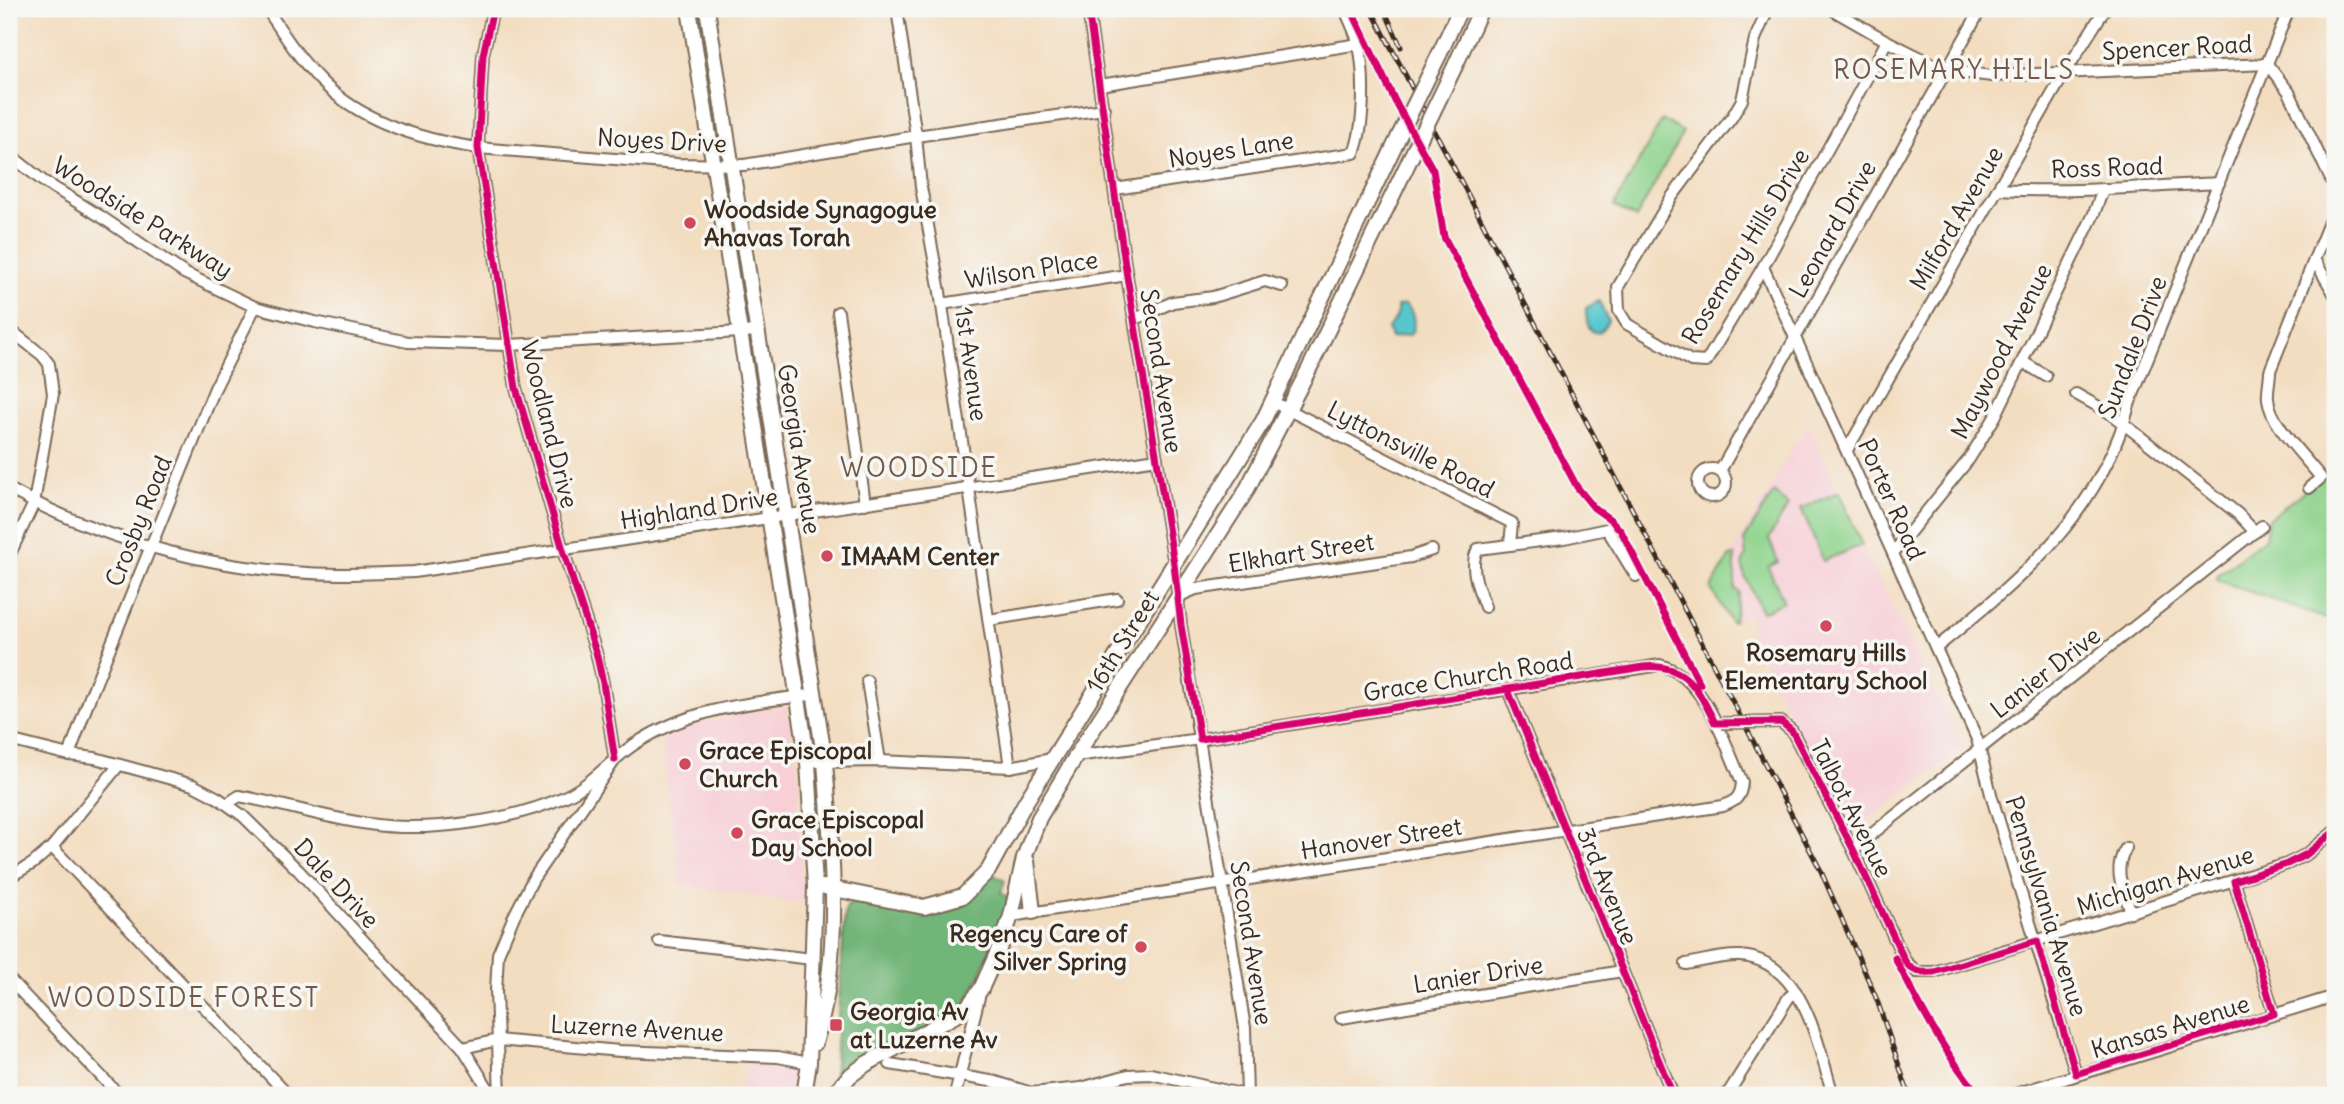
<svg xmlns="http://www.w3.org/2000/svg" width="2344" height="1104" font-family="Delius,sans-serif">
<rect width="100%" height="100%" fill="#f6f6f2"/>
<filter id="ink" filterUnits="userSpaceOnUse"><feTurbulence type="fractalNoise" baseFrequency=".0143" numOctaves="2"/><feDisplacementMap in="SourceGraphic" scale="14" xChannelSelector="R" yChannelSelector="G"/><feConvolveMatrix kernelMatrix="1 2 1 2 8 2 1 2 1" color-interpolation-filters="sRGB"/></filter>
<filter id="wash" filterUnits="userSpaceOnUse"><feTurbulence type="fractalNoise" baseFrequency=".00686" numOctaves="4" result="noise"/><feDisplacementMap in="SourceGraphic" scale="28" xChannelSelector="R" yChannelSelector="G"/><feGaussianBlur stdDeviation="1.57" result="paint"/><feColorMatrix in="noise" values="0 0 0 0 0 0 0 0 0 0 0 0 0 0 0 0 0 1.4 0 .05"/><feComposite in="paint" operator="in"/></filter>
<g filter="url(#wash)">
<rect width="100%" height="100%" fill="#f3ddc0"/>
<!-- built -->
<g fill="#f7cfd5">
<path d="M1808,422L1867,556L1963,748L1858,827H1849L1815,758L1787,710L1750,630L1751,620L1748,615L1731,622L1711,589Z"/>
<path d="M786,706L799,781L803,904L680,884L661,735L679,727Z"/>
<path d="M749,1059L796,1064L788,1095H739Z"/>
</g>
<!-- green -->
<g fill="#8ed38c" stroke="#647e55" stroke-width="2">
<path d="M1662,120L1683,132L1636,218L1614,206Z"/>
<path d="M2335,467V622L2217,580L2218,575L2265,538L2268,519Z"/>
<path d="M1774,492L1788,506L1769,538L1778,562L1768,567L1784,602L1762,612L1745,577L1742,564L1746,556L1744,540Z"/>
<path d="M1839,492L1862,545L1823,561L1801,508Z"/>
<path d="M1735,556V589L1739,592L1734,621L1731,622L1711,589L1729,557Z"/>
</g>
<!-- forest -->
<path fill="#72b578" stroke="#56704b" stroke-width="2" d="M992,874L1005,881L1001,893L1009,898L1002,927L965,1007L842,1077L834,1078L845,911L848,905L862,902L924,916L965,902Z"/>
<!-- water -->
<g fill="#59c7cd" stroke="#4a7876" stroke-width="2">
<path d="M1599,301L1608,321L1600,332C1587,335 1586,318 1586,308Z"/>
<path d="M1405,304C1414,311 1416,323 1411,334L1391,338L1388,328L1397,316V306Z"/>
</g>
</g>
<g filter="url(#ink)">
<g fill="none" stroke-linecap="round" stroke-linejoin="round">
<defs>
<g id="minor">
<path d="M267,9C284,35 300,60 322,82C363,123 422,140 478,148L677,164L744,165L916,136L1104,109"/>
<path d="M493,9L483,55L478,148L516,388L563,550L596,652L603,683L615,760L533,879L514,916L498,954L496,991L500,1095"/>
<path d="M897,9L916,136L921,187L940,292L1010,767"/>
<path d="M1088,9L1125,264L1174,564L1181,625L1245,1028L1247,1095"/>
<path d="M1768,9L1755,39L1742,100L1732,117L1671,198L1618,287L1619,311L1627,324L1691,361L1706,362L1763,267L1887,41"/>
<path d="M1831,9L1887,41L1945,70L1992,76L2267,64L2289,92L2335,188"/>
<path d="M1100,85L1359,44"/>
<path d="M9,154L43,181L100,216L184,273L255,307L315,322L408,342L509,345L758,331"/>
<path d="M1115,189L1354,153C1365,125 1365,74 1359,45C1356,33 1349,20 1345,9"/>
<path d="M1997,189C2071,193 2145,187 2219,183"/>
<path d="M2315,261L2335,295"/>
<path d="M1763,267L1977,739L1992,798L2076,1074"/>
<path d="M942,304L1127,275"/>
<path d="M838,312L865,504"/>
<path d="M1135,319L1173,302L1213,297L1265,281L1282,286"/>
<path d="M9,329L42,355L49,364L53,394L34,503L9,556"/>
<path d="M2023,362L2046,376"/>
<path d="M2076,394L2108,412L2124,424L2238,514L2255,532"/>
<path d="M1273,402L1512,523L1510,545"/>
<path d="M1847,450L2064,74L2105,9"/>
<circle cx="1712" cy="483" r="14"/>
<path d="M1720,471L1981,9"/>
<path d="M2309,488L2321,478C2306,458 2270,424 2268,399C2267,390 2270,380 2270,371L2335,207"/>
<path d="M9,489C109,544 225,573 339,574C364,574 389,573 414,572L1157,459"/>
<path d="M1893,553L1969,459L1995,417L2093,216L2103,190"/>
<path d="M1177,597L1196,589L1411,557L1432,550"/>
<path d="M1485,607C1479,591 1468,565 1478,549L1564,538L1607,529L1636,576"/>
<path d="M989,620L1117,599"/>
<path d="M1936,648C2022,577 2100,515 2130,402L2289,9"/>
<path d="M867,681L880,761"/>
<path d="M1508,690L1673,1095"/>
<path d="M1781,722L1792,731L1853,849L1905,961L1917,972H1934L2287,864L2307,854L2335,831"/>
<path d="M9,740L69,755L95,758L193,785L218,798L243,816L299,871L463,1048L492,1095"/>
<path d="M69,755L90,697L215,388L255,307"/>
<path d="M818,762L880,761L1010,767L1052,759"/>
<path d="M227,804L239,796C283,804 325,818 369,824C427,833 513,821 566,796C594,783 613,757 638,742C693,707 753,703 816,694"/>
<path d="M52,847L288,1095"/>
<path d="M2126,848C2112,870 2123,889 2131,912"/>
<path d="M1853,849L2262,526"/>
<path d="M9,877L32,864L52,847L119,765"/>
<path d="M2234,881L2274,1014"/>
<path d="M1011,916L1723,806C1736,801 1741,797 1742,782C1725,744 1705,676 1660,665L1200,739L1076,756"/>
<path d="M659,941L812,959"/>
<path d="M1686,964C1704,961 1722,955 1740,956C1804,960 1818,1046 1833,1095"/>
<path d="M9,979L119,1095"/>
<path d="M1341,1018L1622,971"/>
<path d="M463,1048L498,1040L620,1051L778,1057L809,1063"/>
<path d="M890,1064L996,1082L1038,1095"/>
<path d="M1032,1093L1081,1088L1128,1075L1151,1074L1245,1095"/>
<path d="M955,1095L980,993"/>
<path d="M1727,1095L1789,997L1796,992"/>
<path d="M2012,1095L2335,996"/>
<path d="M2331,1095L2335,1089"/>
</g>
<g id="major">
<path d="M689,9L808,762L815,887L809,1063L804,1095"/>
<path d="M707,9L825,762C832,854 843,954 815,1043"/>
<path d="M1439,55L1460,9"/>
<path d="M1455,66L1481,9"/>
<path d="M1027,861L1033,912"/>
<path d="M824,887L924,907L963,896L988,871L1025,803L1263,421L1400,134"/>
<path d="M832,1095L851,1075L866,1064L965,1010L981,989L1002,942L1011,916L1024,858L1039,818L1076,756L1245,493L1310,367L1412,155"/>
</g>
</defs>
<!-- minor casing -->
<use href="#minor" stroke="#7b6957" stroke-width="14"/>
<!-- major casing -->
<use href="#major" stroke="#7b6957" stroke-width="18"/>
<!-- minor -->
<use href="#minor" stroke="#fff" stroke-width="10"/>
<!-- major -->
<use href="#major" stroke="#fff" stroke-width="14"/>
<defs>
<g id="rail">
<path d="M1371,9L1820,869L1877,1000L1909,1095"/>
<path d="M1384,9L1401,47"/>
</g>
</defs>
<!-- rail casing -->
<use href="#rail" stroke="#3b2a1e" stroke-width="5"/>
<!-- rail -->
<use href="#rail" stroke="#f6f6f2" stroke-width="2.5" stroke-dasharray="8" stroke-linecap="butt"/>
<defs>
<path id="minor-bridge" d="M1722,723L1781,722"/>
<g id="major-bridge">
<path d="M1400,134L1439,55"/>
<path d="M1412,155L1455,66"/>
</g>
</defs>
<!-- minor-bridge casing -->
<use href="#minor-bridge" stroke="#7b6957" stroke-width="14" stroke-linecap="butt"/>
<!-- major-bridge casing -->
<use href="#major-bridge" stroke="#7b6957" stroke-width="18" stroke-linecap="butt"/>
<!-- minor-bridge -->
<use href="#minor-bridge" stroke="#fff" stroke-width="10"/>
<!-- major-bridge -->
<use href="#major-bridge" stroke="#fff" stroke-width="14"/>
<defs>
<g id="cycleway">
<path d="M493,9L483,55L478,148L516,388L563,550L596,652L603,683L615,760"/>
<path d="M1088,9L1125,264L1174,564L1181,625L1200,739L1643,667C1686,663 1698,689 1715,723L1781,722L1792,731L1853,849L1905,961C1912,973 1922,973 1934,972L2037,941L2076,1074L2274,1014L2234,881L2287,864L2307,854L2335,831"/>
<path d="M1351,9L1395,101L1433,170L1444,237L1577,487L1594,508L1611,520L1621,531L1700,684"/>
<path d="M1508,690L1673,1095"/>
<path d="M1895,958C1920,1007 1944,1053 1979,1095"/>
</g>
</defs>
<!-- cycleway casing -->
<use href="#cycleway" stroke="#f6f6f2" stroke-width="11"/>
<!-- cycleway -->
<use href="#cycleway" stroke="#d6006c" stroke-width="7"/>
</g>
</g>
<!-- markers -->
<g fill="#d1495b" stroke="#f6f6f2" stroke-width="2.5">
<circle cx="690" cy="223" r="7"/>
<circle cx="827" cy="556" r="7"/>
<circle cx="1826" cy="626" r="7"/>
<circle cx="685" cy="764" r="7"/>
<circle cx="737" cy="833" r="7"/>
<circle cx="1141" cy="947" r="7"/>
<rect x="829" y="1018" width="14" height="14" rx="3.5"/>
</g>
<g text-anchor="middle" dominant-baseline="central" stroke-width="7" stroke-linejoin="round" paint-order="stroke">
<!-- street labels -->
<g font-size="24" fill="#3b2a1e" stroke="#f6f6f2">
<text transform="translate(2177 47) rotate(-3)">Spencer Road</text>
<text transform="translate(662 140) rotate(3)">Noyes Drive</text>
<text transform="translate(1231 149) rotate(-9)">Noyes Lane</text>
<text transform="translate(2107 167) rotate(-2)">Ross Road</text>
<text transform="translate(143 217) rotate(32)">Woodside Parkway</text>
<text transform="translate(1956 218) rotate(-60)">Milford Avenue</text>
<text transform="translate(1832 229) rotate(-61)">Leonard Drive</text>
<text transform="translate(1745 246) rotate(-59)">Rosemary Hills Drive</text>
<text transform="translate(1031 269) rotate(-9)">Wilson Place</text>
<text transform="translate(2132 347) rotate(-69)">Sundale Drive</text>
<text transform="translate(2001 351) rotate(-63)">Maywood Avenue</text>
<text transform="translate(972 364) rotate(82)">1st Avenue</text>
<text transform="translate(1162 371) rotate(81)">Second Avenue</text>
<text transform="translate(550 424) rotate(76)">Woodland Drive</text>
<text transform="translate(800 449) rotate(81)">Georgia Avenue</text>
<text transform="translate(1411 449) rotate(27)">Lyttonsville Road</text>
<text transform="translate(1892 499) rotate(66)">Porter Road</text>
<text transform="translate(699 508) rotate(-9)">Highland Drive</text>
<text transform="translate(138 521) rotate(-68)">Crosby Road</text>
<text transform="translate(1301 552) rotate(-9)">Elkhart Street</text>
<text transform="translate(1122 641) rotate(-58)">16th Street</text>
<text transform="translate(2045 672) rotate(-38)">Lanier Drive</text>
<text transform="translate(1468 676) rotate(-9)">Grace Church Road</text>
<text transform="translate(1852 808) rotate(63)">Talbot Avenue</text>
<text transform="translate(1381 838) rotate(-9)">Hanover Street</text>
<text transform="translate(2165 880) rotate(-17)">Michigan Avenue</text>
<text transform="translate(337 883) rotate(47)">Dale Drive</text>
<text transform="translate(1608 886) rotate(68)">3rd Avenue</text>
<text transform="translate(2047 906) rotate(73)">Pennsylvania Avenue</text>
<text transform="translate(1252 943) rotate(81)">Second Avenue</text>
<text transform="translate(1478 974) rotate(-9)">Lanier Drive</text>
<text transform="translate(2170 1026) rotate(-17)">Kansas Avenue</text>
<text transform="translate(637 1028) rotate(3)">Luzerne Avenue</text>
</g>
<!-- poi labels -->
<g font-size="24" font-weight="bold" fill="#3b2a1e" stroke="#f6f6f2" text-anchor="start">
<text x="704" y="209">Woodside Synagogue<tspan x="704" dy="28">Ahavas Torah</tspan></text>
<text x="841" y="556">IMAAM Center</text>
<text x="1826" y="652" text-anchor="middle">Rosemary Hills<tspan x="1826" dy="28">Elementary School</tspan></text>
<text x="699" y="750">Grace Episcopal<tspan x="699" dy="28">Church</tspan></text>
<text x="751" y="819">Grace Episcopal<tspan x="751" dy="28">Day School</tspan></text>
<text x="1127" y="933" text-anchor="end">Regency Care of<tspan x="1127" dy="28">Silver Spring</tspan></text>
<text x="850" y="1011">Georgia Av<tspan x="850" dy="28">at Luzerne Av</tspan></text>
</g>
<!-- neighbourhood labels -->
<g font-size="26" letter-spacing="2" fill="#74594b" stroke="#f6f6f2">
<text x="1954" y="69">ROSEMARY HILLS</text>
<text x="919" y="467">WOODSIDE</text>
<text x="184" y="997">WOODSIDE FOREST</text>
</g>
</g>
<!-- margin -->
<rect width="2344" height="1104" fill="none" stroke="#f6f6f2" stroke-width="35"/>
</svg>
